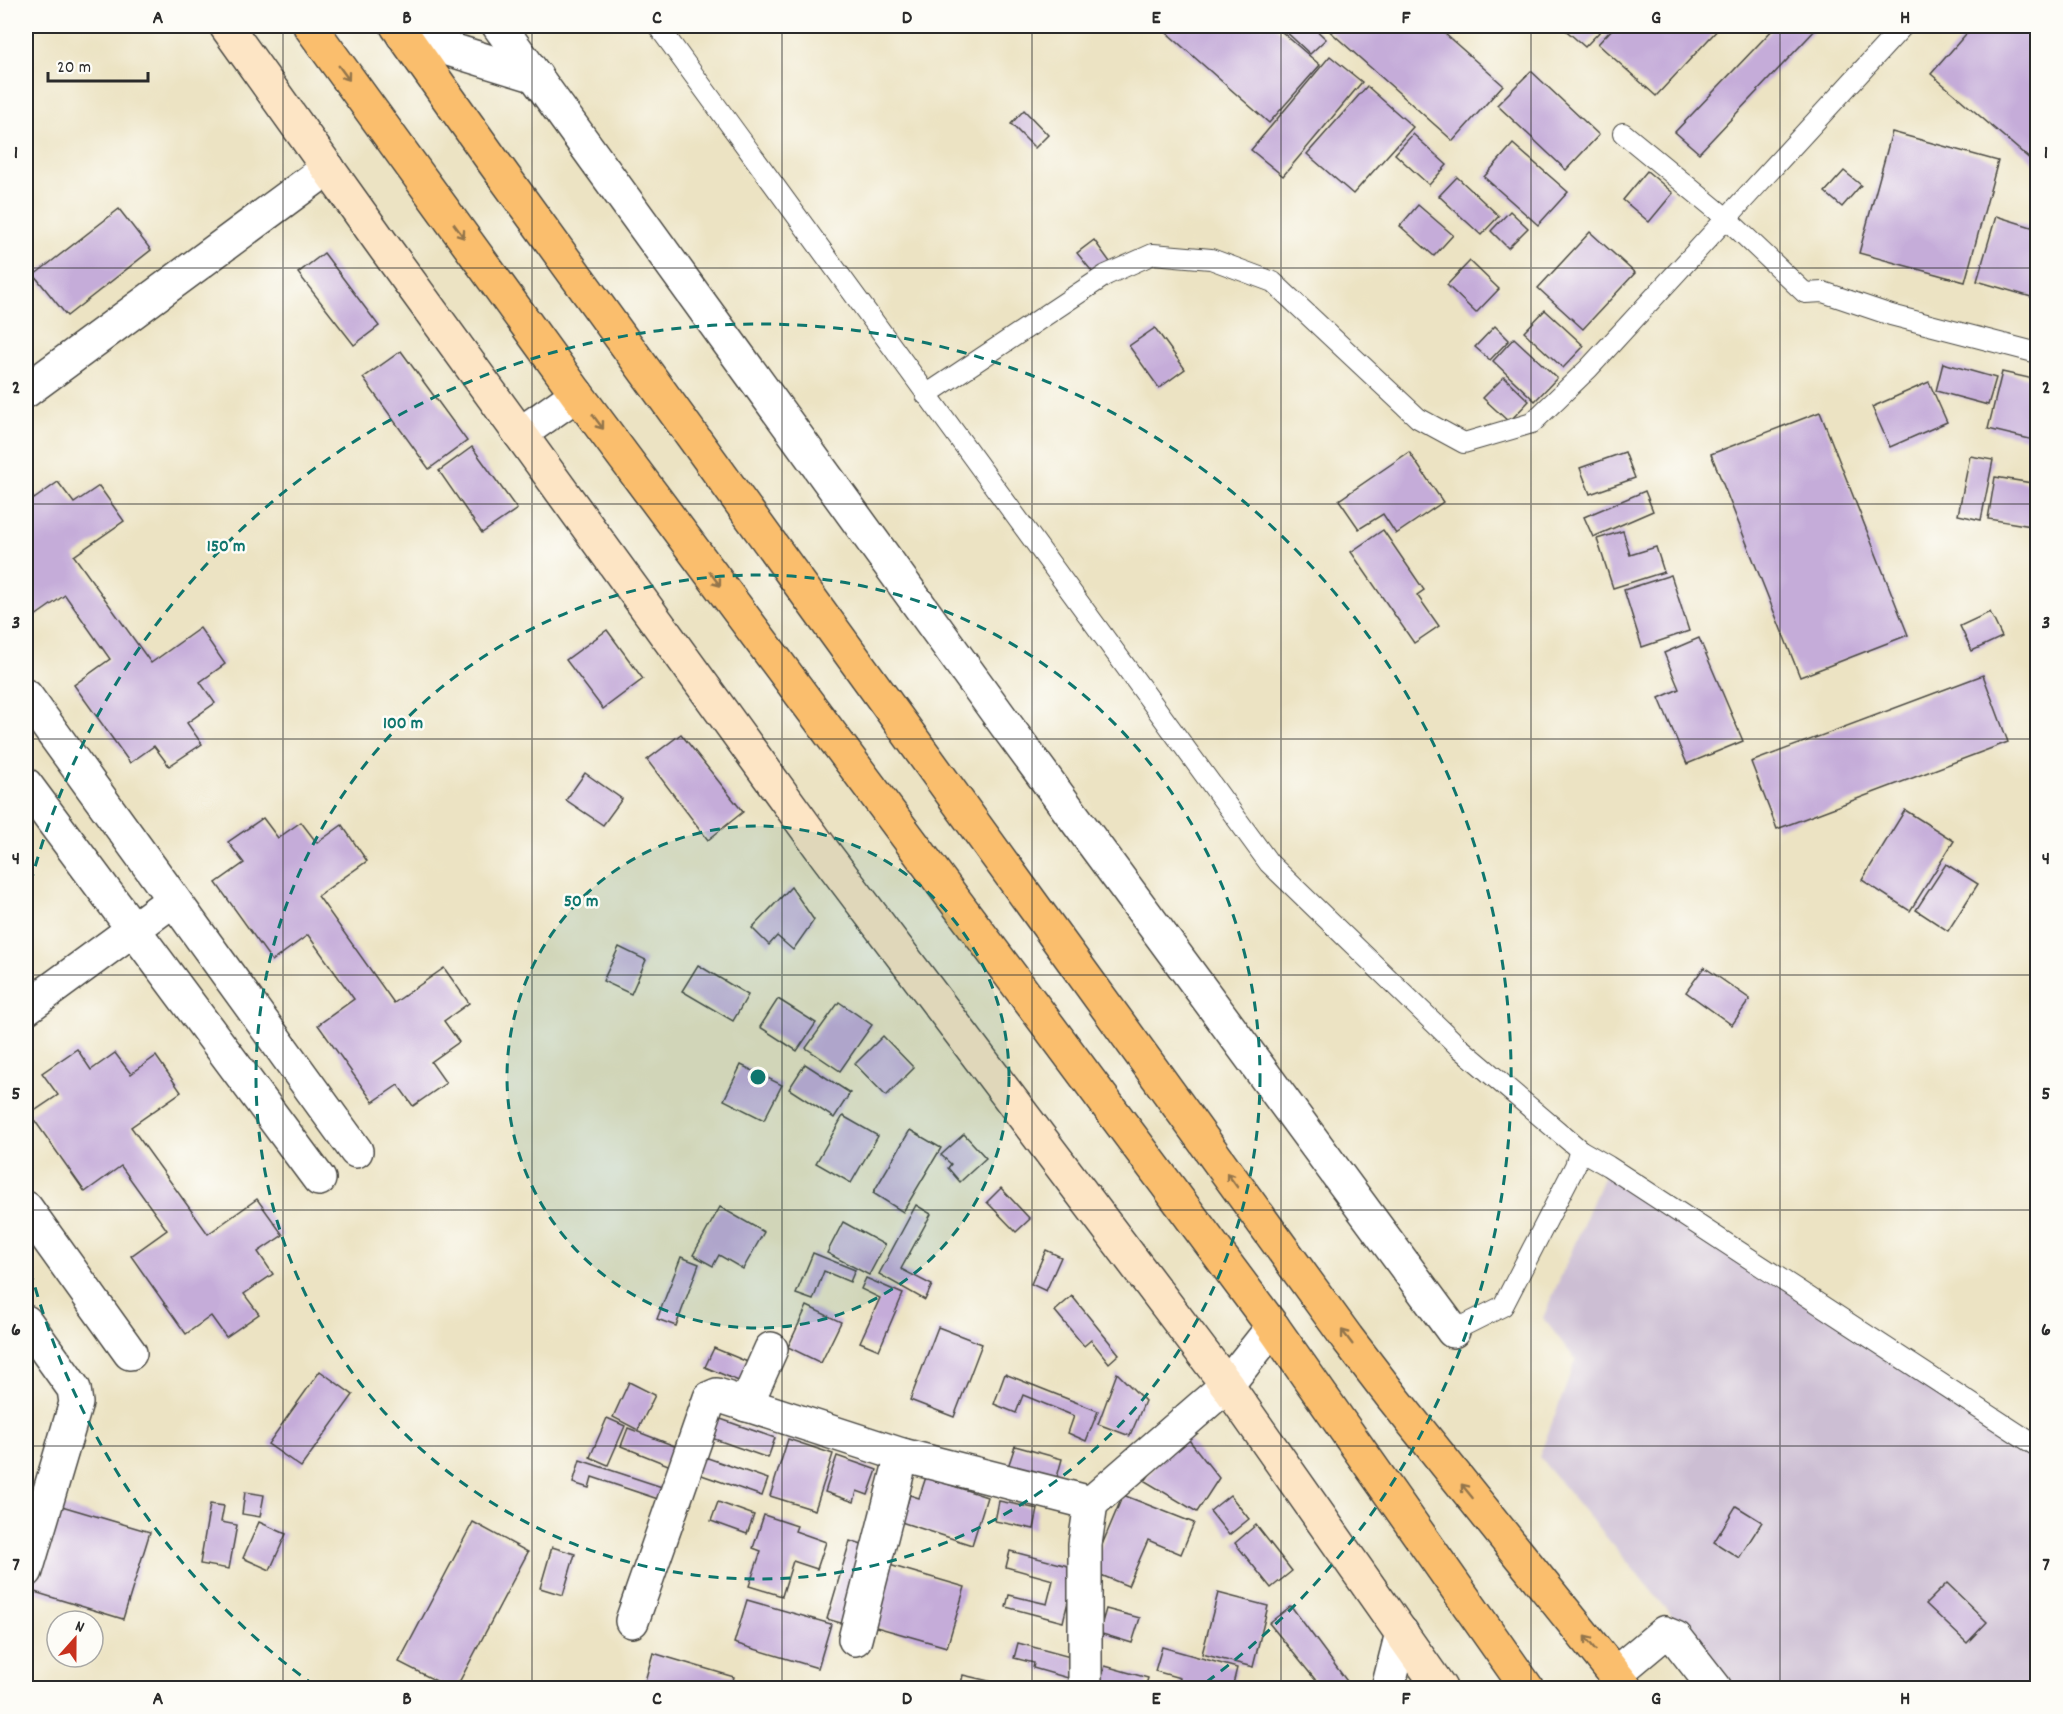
<svg xmlns="http://www.w3.org/2000/svg" width="2063" height="1714" font-family="Dekko,sans-serif">
<rect width="100%" height="100%" fill="#fdfcf7"/>
<filter id="ink" filterUnits="userSpaceOnUse"><feTurbulence type="fractalNoise" baseFrequency=".0167" numOctaves="2"/><feDisplacementMap in="SourceGraphic" scale="12" xChannelSelector="R" yChannelSelector="G"/><feConvolveMatrix kernelMatrix="1 2 1 2 8 2 1 2 1" color-interpolation-filters="sRGB"/></filter>
<filter id="wash" filterUnits="userSpaceOnUse"><feTurbulence type="fractalNoise" baseFrequency=".008" numOctaves="4" result="noise"/><feDisplacementMap in="SourceGraphic" scale="24" xChannelSelector="R" yChannelSelector="G"/><feGaussianBlur stdDeviation="1.35" result="paint"/><feColorMatrix in="noise" values="0 0 0 0 0 0 0 0 0 0 0 0 0 0 0 0 0 1.4 0 .05"/><feComposite in="paint" operator="in"/></filter>
<g filter="url(#wash)">
<rect width="100%" height="100%" fill="#ece3c3"/>
<!-- industrial -->
<path fill="#ccbed3" d="M1608,1166L2037,1447V1688H1733L1539,1457L1576,1360L1543,1318Z"/>
<g id="blocks">
<!-- building -->
<g fill="#c5acd9">
<path d="M1159,26H1275L1320,65L1269,123Z"/>
<path d="M1280,26H1312L1326,39L1310,54Z"/>
<path d="M1324,26H1436L1503,85L1453,141Z"/>
<path d="M1561,26H1605L1585,47Z"/>
<path d="M1615,26H1721L1656,96L1598,44Z"/>
<path d="M1776,26H1819L1699,153L1675,132Z"/>
<path d="M1973,26H2038V166L1931,74Z"/>
<path d="M1330,56L1362,82L1283,176L1251,150Z"/>
<path d="M1531,71L1599,135L1566,170L1497,105Z"/>
<path d="M1367,86L1413,127L1353,194L1307,154Z"/>
<path d="M1024,110L1048,135L1035,148L1011,124Z"/>
<path d="M1892,132L1998,161L1965,282L1859,253Z"/>
<path d="M1413,134L1447,165L1429,185L1395,154Z"/>
<path d="M1513,144L1568,192L1538,225L1484,177Z"/>
<path d="M1647,171L1673,193L1649,222L1623,200Z"/>
<path d="M1844,171L1861,185L1842,207L1825,192Z"/>
<path d="M1457,177L1499,216L1481,235L1439,196Z"/>
<path d="M1418,205L1453,235L1434,256L1400,226Z"/>
<path d="M119,209L151,250L67,316L34,275Z"/>
<path d="M1510,211L1528,228L1508,248L1491,231Z"/>
<path d="M1996,216L2038,229V299L1977,281Z"/>
<path d="M1590,232L1635,273L1583,329L1538,288Z"/>
<path d="M1094,240L1110,262L1094,274L1077,253Z"/>
<path d="M324,253L379,326L354,345L298,273Z"/>
<path d="M1470,261L1499,289L1476,313L1447,285Z"/>
<path d="M1545,310L1584,346L1563,368L1524,332Z"/>
<path d="M1495,326L1509,340L1490,360L1475,347Z"/>
<path d="M1155,328L1185,369L1159,388L1129,346Z"/>
<path d="M1514,338L1557,378L1535,401L1493,361Z"/>
<path d="M401,351L467,441L429,469L363,378Z"/>
<path d="M1943,363L1996,378L1988,405L1936,391Z"/>
<path d="M2002,372L2038,380V441L1988,429Z"/>
<path d="M1504,377L1529,401L1509,422L1483,398Z"/>
<path d="M1929,382L1947,422L1890,447L1872,407Z"/>
<path d="M1820,412L1908,635L1800,677L1711,454Z"/>
<path d="M472,447L517,509L482,533L439,471Z"/>
<path d="M1409,452L1443,502L1396,534L1383,514L1359,529L1339,500Z"/>
<path d="M1625,452L1635,478L1590,494L1580,468Z"/>
<path d="M1970,456L1993,460L1981,520L1958,515Z"/>
<path d="M1995,477L2038,484V527L1988,519Z"/>
<path d="M58,482L74,503L99,486L124,521L74,556L151,663L200,628L225,664L200,682L215,703L187,723L202,744L169,766L154,746L130,763L74,685L110,659L65,595L28,621L26,617V487L34,499Z"/>
<path d="M1645,491L1653,511L1593,537L1584,517Z"/>
<path d="M1383,530L1424,590L1417,595L1439,626L1414,643L1351,552Z"/>
<path d="M1623,531L1630,555L1656,547L1664,572L1613,588L1597,539Z"/>
<path d="M1671,575L1689,631L1642,647L1624,590Z"/>
<path d="M1990,612L2002,637L1972,651L1960,626Z"/>
<path d="M607,630L643,679L603,709L566,660Z"/>
<path d="M1699,638L1743,741L1687,764L1659,698L1679,689L1664,653Z"/>
<path d="M1983,675L2008,742L1777,829L1751,762Z"/>
<path d="M681,734L743,812L708,840L647,760Z"/>
<path d="M585,773L622,799L603,825L566,800Z"/>
<path d="M1905,810L1954,841L1910,911L1862,880Z"/>
<path d="M263,818L278,838L301,822L317,843L342,825L367,861L318,896L394,1003L444,968L469,1003L444,1021L459,1042L431,1062L446,1083L413,1106L398,1085L373,1102L318,1025L354,999L308,935L272,961L216,883L244,863L228,842Z"/>
<path d="M1946,864L1978,884L1948,931L1916,910Z"/>
<path d="M791,887L814,920L793,950L777,936L769,945L752,928Z"/>
<path d="M619,947L646,960L631,994L603,981Z"/>
<path d="M698,965L748,995L733,1021L682,991Z"/>
<path d="M1704,967L1750,999L1732,1025L1686,992Z"/>
<path d="M778,999L816,1023L797,1051L760,1027Z"/>
<path d="M839,1002L872,1025L840,1071L806,1048Z"/>
<path d="M883,1036L914,1068L886,1096L855,1064Z"/>
<path d="M77,1049L91,1070L115,1053L131,1074L156,1056L181,1092L131,1127L208,1234L257,1199L283,1235L258,1252L273,1274L244,1294L259,1314L226,1337L211,1316L186,1334L131,1256L167,1230L121,1166L85,1192L30,1114L58,1095L42,1073Z"/>
<path d="M805,1064L850,1093L834,1118L789,1089Z"/>
<path d="M741,1065L782,1085L764,1120L724,1100Z"/>
<path d="M843,1116L878,1136L851,1183L816,1163Z"/>
<path d="M910,1130L941,1148L903,1212L873,1193Z"/>
<path d="M964,1134L986,1158L960,1182L948,1168L951,1164L941,1155Z"/>
<path d="M1001,1188L1030,1219L1016,1232L987,1202Z"/>
<path d="M916,1205L931,1214L901,1269L932,1285L925,1300L879,1274Z"/>
<path d="M720,1207L764,1232L743,1269L719,1255L713,1266L693,1255Z"/>
<path d="M843,1222L885,1245L869,1275L827,1253Z"/>
<path d="M1046,1250L1061,1257L1046,1291L1031,1284Z"/>
<path d="M813,1253L855,1270L850,1282L824,1271L813,1300L796,1294Z"/>
<path d="M681,1257L699,1264L676,1326L657,1319Z"/>
<path d="M866,1278L903,1294L879,1350L860,1342L880,1298L861,1289Z"/>
<path d="M1072,1296L1119,1354L1109,1363L1091,1340L1084,1346L1055,1311Z"/>
<path d="M807,1306L841,1322L821,1363L788,1347Z"/>
<path d="M938,1327L982,1344L954,1417L910,1400Z"/>
<path d="M714,1348L750,1363L741,1382L705,1367Z"/>
<path d="M320,1371L353,1395L301,1467L268,1444Z"/>
<path d="M1117,1373L1145,1401L1130,1436L1098,1424Z"/>
<path d="M1005,1374L1098,1411L1086,1441L1068,1433L1074,1416L1023,1395L1016,1413L994,1404Z"/>
<path d="M629,1382L655,1395L638,1430L613,1417Z"/>
<path d="M712,1416L775,1438L768,1458L706,1436Z"/>
<path d="M607,1418L625,1426L608,1465L590,1457Z"/>
<path d="M628,1428L685,1450L678,1469L621,1446Z"/>
<path d="M1181,1430L1219,1478L1197,1512L1145,1481Z"/>
<path d="M788,1439L833,1454L815,1510L770,1496Z"/>
<path d="M1015,1446L1062,1459L1056,1481L1008,1467Z"/>
<path d="M699,1455L768,1479L762,1496L693,1472Z"/>
<path d="M837,1456L877,1470L868,1495L857,1491L854,1502L825,1492Z"/>
<path d="M580,1460L665,1488L661,1500L592,1477L589,1488L573,1483Z"/>
<path d="M926,1477L987,1497L972,1545L901,1522L910,1495L919,1498Z"/>
<path d="M245,1492L264,1495L260,1517L242,1514Z"/>
<path d="M1123,1495L1194,1523L1181,1554L1148,1540L1128,1586L1091,1571Z"/>
<path d="M1230,1495L1249,1519L1229,1535L1210,1511Z"/>
<path d="M999,1501L1038,1509L1034,1529L995,1521Z"/>
<path d="M718,1502L754,1515L747,1534L711,1521Z"/>
<path d="M55,1504L150,1532L123,1619L28,1590Z"/>
<path d="M210,1504L224,1506L221,1522L237,1525L229,1569L200,1564Z"/>
<path d="M1736,1506L1762,1522L1739,1558L1714,1542Z"/>
<path d="M764,1515L797,1526L795,1531L826,1542L817,1569L793,1561L782,1596L749,1586L761,1551L753,1548Z"/>
<path d="M259,1522L286,1534L270,1570L243,1558Z"/>
<path d="M473,1522L528,1552L456,1688H450L399,1662Z"/>
<path d="M1256,1525L1292,1571L1271,1588L1235,1543Z"/>
<path d="M850,1541L874,1549L851,1626L827,1619Z"/>
<path d="M552,1547L575,1554L563,1595L540,1588Z"/>
<path d="M1010,1551L1076,1568L1063,1622L1006,1607L1009,1595L1047,1604L1053,1580L1006,1567Z"/>
<path d="M879,1562L965,1587L947,1647L862,1623Z"/>
<path d="M1947,1583L1987,1622L1967,1643L1926,1604Z"/>
<path d="M1218,1593L1268,1606L1253,1667L1202,1654Z"/>
<path d="M747,1600L831,1624L818,1668L734,1643Z"/>
<path d="M1291,1606L1352,1688H1322L1269,1623Z"/>
<path d="M1106,1609L1140,1618L1132,1643L1099,1633Z"/>
<path d="M1018,1643L1074,1658L1075,1680L1033,1668L1034,1663L1014,1658Z"/>
<path d="M1162,1647L1237,1668L1232,1688H1198L1179,1683L1180,1678L1155,1671Z"/>
<path d="M653,1653L734,1677L731,1688H643Z"/>
<path d="M1105,1666L1148,1678L1145,1688H1113L1100,1685Z"/>
<path d="M963,1675L1019,1688H960Z"/>
</g>
</g>
</g>
<g filter="url(#ink)">
<use href="#blocks" fill-opacity="0" stroke="#484742" stroke-width="1.5"/>
<g fill="none" stroke-linecap="round" stroke-linejoin="round">
<defs>
<g id="lane">
<path d="M658,26L1269,863L1459,1047L1580,1150L1608,1166L2038,1447"/>
<path d="M1623,133L1725,217L1805,293L1823,292L1891,315L2038,353"/>
<path d="M926,395L1106,275L1153,254L1211,259L1273,282L1418,418L1464,443L1532,423L1589,368L1903,26"/>
<path d="M1453,1331L1503,1306L1575,1166L1580,1150"/>
</g>
<g id="street">
<path d="M499,26L1006,725L1453,1331"/>
<path d="M403,35L536,76"/>
<path d="M26,391L328,168"/>
<path d="M520,434L577,394"/>
<path d="M26,696L356,1151"/>
<path d="M26,785L319,1179"/>
<path d="M26,1008L173,900"/>
<path d="M26,1208L130,1353"/>
<path d="M26,1322L74,1389L76,1403L26,1571"/>
<path d="M746,1405L771,1349"/>
<path d="M632,1621L710,1398L717,1395L902,1455L1091,1503L1227,1385L1273,1327"/>
<path d="M855,1639L902,1455"/>
<path d="M1615,1674L1664,1633L1676,1638L1715,1688"/>
<path d="M1085,1688V1544L1091,1503"/>
<path d="M1388,1688L1402,1633"/>
</g>
<path id="secondary" d="M226,26L385,248L826,855L1227,1385L1440,1688"/>
<g id="primary">
<path d="M310,26L577,394L1273,1327L1527,1688"/>
<path d="M397,26L495,164L1347,1338L1393,1398L1626,1688"/>
</g>
</defs>
<!-- lane casing -->
<use href="#lane" stroke="#484742" stroke-width="22"/>
<!-- street casing -->
<use href="#street" stroke="#484742" stroke-width="36"/>
<!-- secondary casing -->
<use href="#secondary" stroke="#484742" stroke-width="36"/>
<!-- primary casing -->
<use href="#primary" stroke="#484742" stroke-width="36"/>
<!-- lane -->
<use href="#lane" stroke="#fff" stroke-width="20"/>
<!-- street -->
<use href="#street" stroke="#fff" stroke-width="33"/>
<!-- secondary -->
<use href="#secondary" stroke="#fde5c5" stroke-width="33"/>
<!-- primary -->
<use href="#primary" stroke="#fabe6d" stroke-width="33"/>
</g>
<!-- one-way arrows -->
<defs><path id="oneway-shaft" d="M-6 0H5M1.5-3L5.5 0L1.5 3" fill="none" stroke-width="1.6" stroke-linecap="round" stroke-linejoin="round" transform="scale(1.5)"/></defs>
<g stroke="#92744c">
<use href="#oneway-shaft" transform="translate(344 73) rotate(54)"/>
<use href="#oneway-shaft" transform="translate(459 231) rotate(54)"/>
<use href="#oneway-shaft" transform="translate(598 422) rotate(53)"/>
<use href="#oneway-shaft" transform="translate(715 579) rotate(53)"/>
<use href="#oneway-shaft" transform="translate(1232 1180) rotate(-126)"/>
<use href="#oneway-shaft" transform="translate(1347 1337) rotate(-127)"/>
<use href="#oneway-shaft" transform="translate(1467 1491) rotate(-129)"/>
<use href="#oneway-shaft" transform="translate(1590 1643) rotate(-129)"/>
</g>
</g>
<!-- grid -->
<path fill="none" stroke="#2b2b2b" stroke-width="1.5" stroke-opacity="0.55" d="M283,26V1688M532,26V1688M782,26V1688M1032,26V1688M1281,26V1688M1531,26V1688M1780,26V1688M26,268H2038M26,504H2038M26,739H2038M26,975H2038M26,1210H2038M26,1446H2038"/>
<!-- distance rings -->
<circle cx="758" cy="1077" r="251" fill="#0f766e" fill-opacity=".12"/>
<g fill="none" stroke="#0f766e" stroke-width="3" stroke-dasharray="10 8">
<circle cx="758" cy="1077" r="251"/>
<circle cx="758" cy="1077" r="502"/>
<path d="M315 1686A753 753 0 0 1 26 1253M26 901A753 753 0 1 1 1201 1686"/>
</g>
<circle cx="758" cy="1077" r="9" fill="#0f766e" stroke="#fdfcf7" stroke-width="3"/>
<g font-size="18" text-anchor="middle" font-weight="bold" fill="#0f766e" stroke="#fdfcf7" stroke-width="5" stroke-linejoin="round" paint-order="stroke">
<text x="226" y="551">150 m</text>
<text x="403" y="728">100 m</text>
<text x="581" y="906">50 m</text>
</g>
<!-- margin -->
<rect width="2063" height="1714" fill="none" stroke="#fdfcf7" stroke-width="66"/>
<!-- north arrow -->
<g transform="translate(75 1639) rotate(21)"><circle r="28" fill="#fdfcf7" stroke="#a9a8a5" stroke-width="1.5"/>
<path d="M0-4.5L10 22L0 15L-10 22Z" fill="#c8321e"/>
<text y="-9" font-size="16" font-weight="bold" text-anchor="middle" fill="#2b2b2b">N</text>
</g>
<!-- scale -->
<path d="M48 72v9h100v-9" fill="none" stroke="#2b2b2b" stroke-width="3"/>
<text x="57" y="72" font-size="18" fill="#2b2b2b" stroke="#fdfcf7" stroke-width="4.5" paint-order="stroke">20 m</text>
<rect x="33" y="33" width="1997" height="1648" fill="none" stroke="#2b2b2b" stroke-width="2"/>
<g font-size="20" text-anchor="middle" font-weight="bold" fill="#2b2b2b">
<text x="158" y="23">A</text>
<text x="407" y="23">B</text>
<text x="657" y="23">C</text>
<text x="907" y="23">D</text>
<text x="1156" y="23">E</text>
<text x="1406" y="23">F</text>
<text x="1656" y="23">G</text>
<text x="1905" y="23">H</text>
<text x="16" y="158">1</text>
<text x="2046" y="158">1</text>
<text x="16" y="393">2</text>
<text x="2046" y="393">2</text>
<text x="16" y="628">3</text>
<text x="2046" y="628">3</text>
<text x="16" y="864">4</text>
<text x="2046" y="864">4</text>
<text x="16" y="1099">5</text>
<text x="2046" y="1099">5</text>
<text x="16" y="1335">6</text>
<text x="2046" y="1335">6</text>
<text x="16" y="1570">7</text>
<text x="2046" y="1570">7</text>
<text x="158" y="1704">A</text>
<text x="407" y="1704">B</text>
<text x="657" y="1704">C</text>
<text x="907" y="1704">D</text>
<text x="1156" y="1704">E</text>
<text x="1406" y="1704">F</text>
<text x="1656" y="1704">G</text>
<text x="1905" y="1704">H</text>
</g>
</svg>
